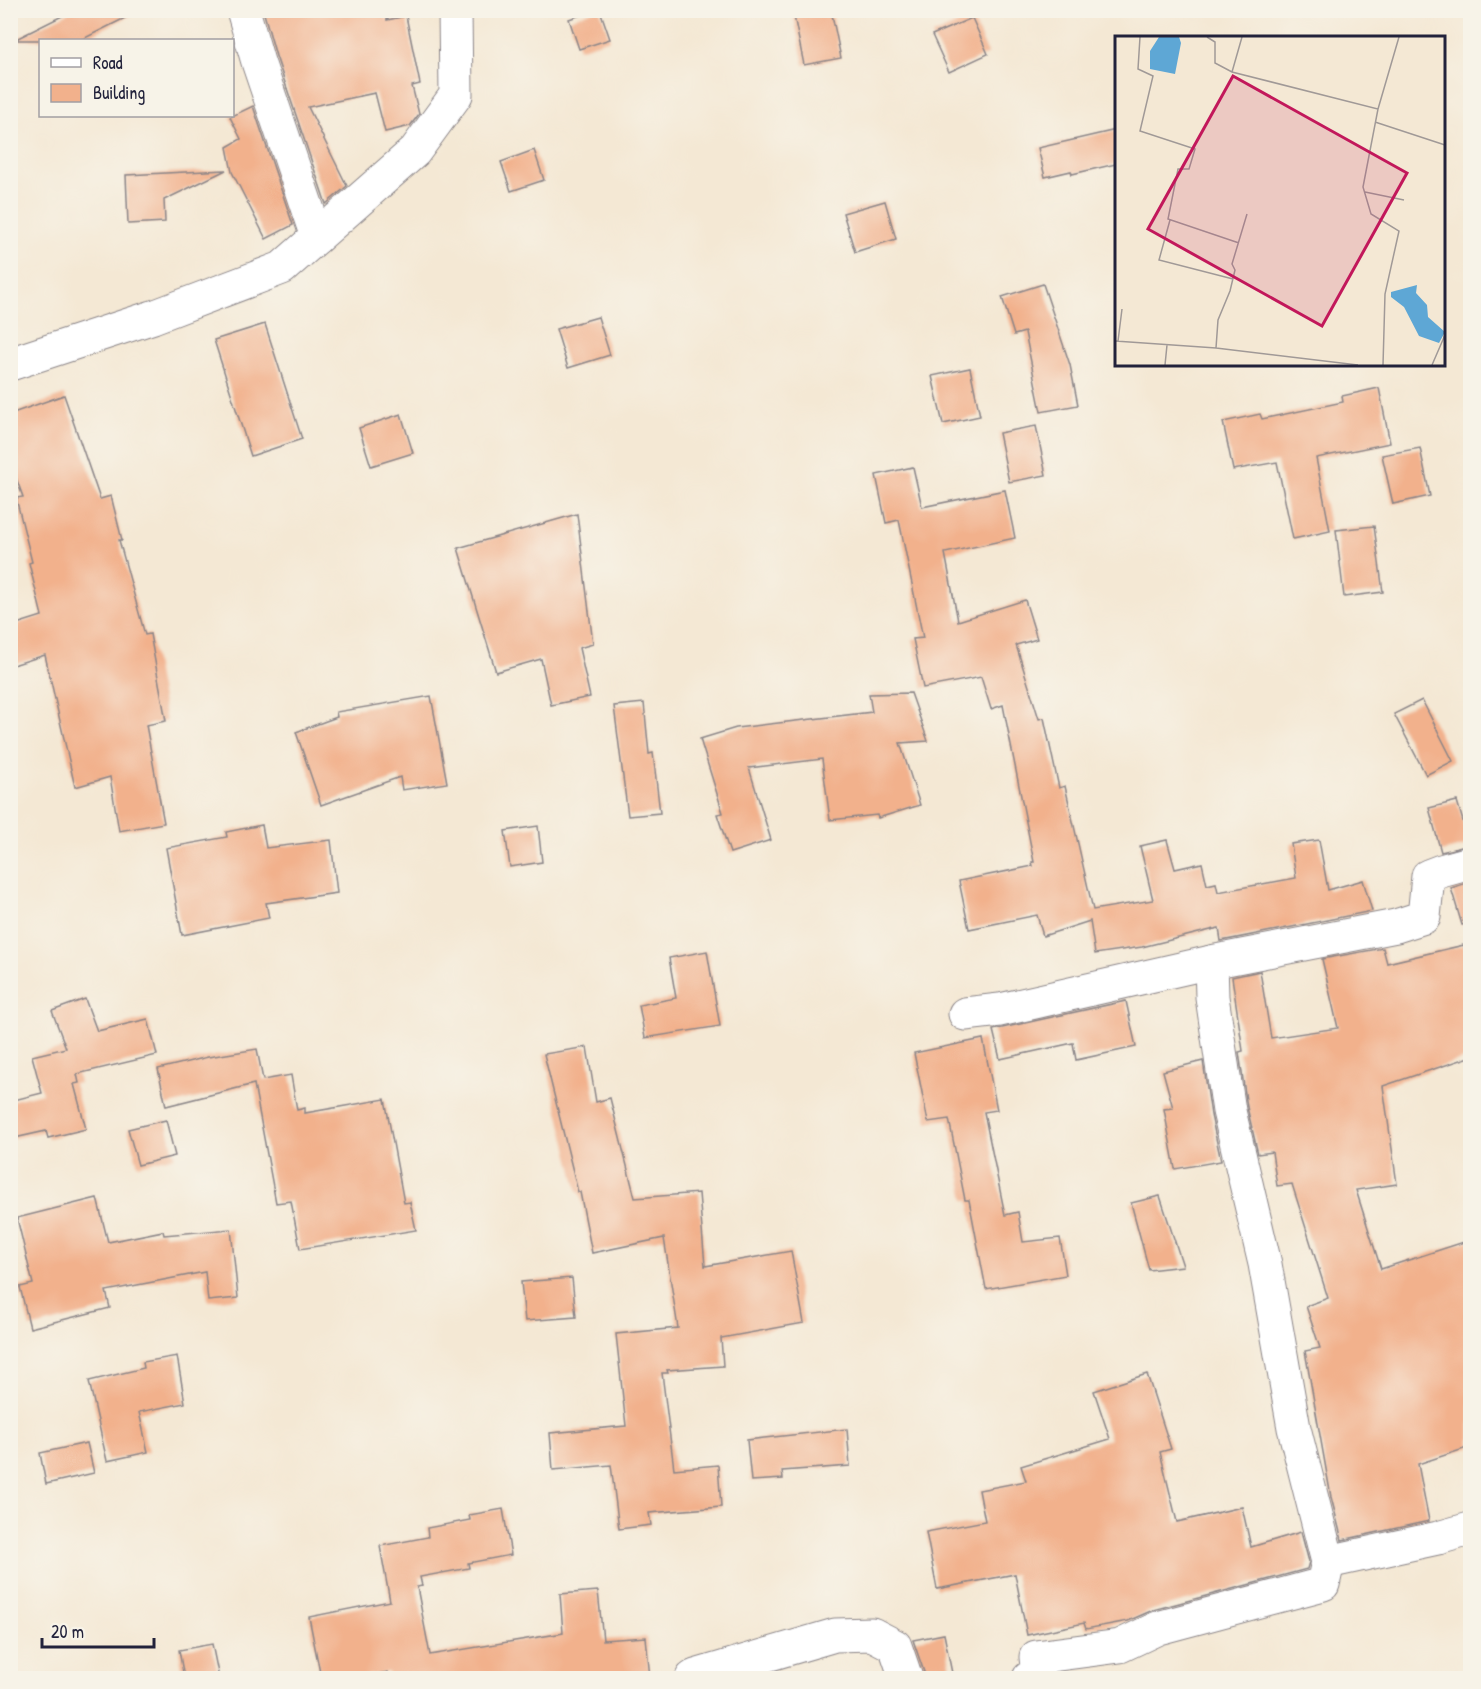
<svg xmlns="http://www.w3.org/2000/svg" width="1481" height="1689" font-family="'Patrick Hand',sans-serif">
<rect width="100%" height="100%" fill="#f7f3e8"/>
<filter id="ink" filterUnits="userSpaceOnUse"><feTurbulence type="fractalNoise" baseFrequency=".0167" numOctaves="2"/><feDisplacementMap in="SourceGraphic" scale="12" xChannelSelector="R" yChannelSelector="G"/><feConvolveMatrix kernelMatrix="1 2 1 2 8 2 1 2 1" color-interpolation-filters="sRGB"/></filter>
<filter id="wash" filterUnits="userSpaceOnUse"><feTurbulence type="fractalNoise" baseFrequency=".008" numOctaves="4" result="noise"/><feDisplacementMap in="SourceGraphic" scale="24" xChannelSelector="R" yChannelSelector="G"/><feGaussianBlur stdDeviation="1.35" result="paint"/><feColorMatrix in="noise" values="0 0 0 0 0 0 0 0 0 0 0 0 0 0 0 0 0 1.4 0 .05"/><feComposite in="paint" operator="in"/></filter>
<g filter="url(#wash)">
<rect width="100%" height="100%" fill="#f4e8d4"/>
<g id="blocks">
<!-- building -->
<g fill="#f2b18c">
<path d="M74,10H141L81,40H14Z"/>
<path d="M263,10H386L387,20L406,16L420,84L412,86L419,114L410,126L385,132L375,93L308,107L347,186L326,204L276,56Z"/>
<path d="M595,10H600L610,39L579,49L569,19Z"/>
<path d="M824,10H831L841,58L804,65L794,16Z"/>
<path d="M972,18L988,54L949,72L932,35Z"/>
<path d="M253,106L293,225L266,239L232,172L227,147L241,139L230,117Z"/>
<path d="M1116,130V164L1072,174L1071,171L1045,177L1038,148Z"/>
<path d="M534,150L544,180L511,191L501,162Z"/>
<path d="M226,170L164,200L165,222L128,224L126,175Z"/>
<path d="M885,201L896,239L855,252L843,213Z"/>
<path d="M1043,284L1070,365L1078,405L1041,412L1025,332L1014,335L1002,297Z"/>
<path d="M598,317L610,355L568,368L556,329Z"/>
<path d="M265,324L302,439L251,456L214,340Z"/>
<path d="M970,368L980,416L943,424L932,376Z"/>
<path d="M1379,388L1390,443L1316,458L1330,531L1293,539L1277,462L1233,470L1223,422L1260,414L1262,419L1343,402L1342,396Z"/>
<path d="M64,395L100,499L111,496L122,540H119L145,635L150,634L166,721L146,725L164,823L119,831L110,777L75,787L45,655L10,666V626L42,616L29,563L32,562L16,498L23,497L10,461V414Z"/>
<path d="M401,414L413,453L371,466L359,428Z"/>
<path d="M1036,426L1046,475L1009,482L999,433Z"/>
<path d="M1420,448L1430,496L1393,504L1382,455Z"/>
<path d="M913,467L922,507L1005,490L1015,538L945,553L958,621L1025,600L1037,639L1016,645L1039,719L1044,718L1059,788L1065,786L1093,910L1153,900L1140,846L1167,840L1175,869L1202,863L1207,885L1216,883L1218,892L1296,878L1291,844L1319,840L1328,890L1363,880L1372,911L1221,941L1219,928L1142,947L1095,954L1090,921L1043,936L1037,915L969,929L959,881L1033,866L1032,862H1034L1003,705L991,709L981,677L923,688L913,639L923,638L899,520L886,523L876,475Z"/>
<path d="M577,514L593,644L579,648L590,697L551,705L541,659L496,672L458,548Z"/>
<path d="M1374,526L1383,592L1344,597L1336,530Z"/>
<path d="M911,693L928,741L900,743L920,805L878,818L877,815L830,820L822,759L749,768L771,840L730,853L717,814L723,813L700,739L736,728L872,712L869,694Z"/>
<path d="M431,696L447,783L402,790L400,777L321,805L296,732L337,717L336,712Z"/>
<path d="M1422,700L1453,761L1426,775L1394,714Z"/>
<path d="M644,703L649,754L653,753L660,813L628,816L614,706Z"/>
<path d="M1457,801L1470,845L1441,852L1429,808Z"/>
<path d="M262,825L266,848L331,840L337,893L266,903L269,918L182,935L166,848L227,837L226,832Z"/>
<path d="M538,826L542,862L510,867L505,831Z"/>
<path d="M1470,882V924L1462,925L1451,888Z"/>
<path d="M1464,945L1470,973V1057L1383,1086L1397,1184L1356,1190L1381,1269L1470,1240V1447L1418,1464L1429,1521L1342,1540L1331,1497L1305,1351L1320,1348L1306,1306L1328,1298L1292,1184L1277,1186L1272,1152L1258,1154L1247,1107L1239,1052L1243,1051L1232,977L1260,971L1271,1038L1338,1028L1322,959L1383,948L1387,963Z"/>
<path d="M707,951L720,1026L645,1038L639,1005L676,998L669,958Z"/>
<path d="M85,999L97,1031L148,1019L157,1055L77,1074L79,1083L74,1084L86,1129L48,1138L46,1131L10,1139V1101L42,1093L32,1056L66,1048L52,1011Z"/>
<path d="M1126,1001L1136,1047L1076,1060L1073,1043L1000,1059L993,1030Z"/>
<path d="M983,1039L997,1110L984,1112L1005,1215L1018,1212L1023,1242L1060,1238L1066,1275L986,1289L969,1200H965L949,1119L928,1122L914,1053Z"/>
<path d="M587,1047L596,1102L610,1098L635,1198L699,1193L705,1266L791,1251L804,1323L721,1338L723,1366L667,1370L668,1373H662L674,1469L718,1465L721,1507L649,1513L651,1525L619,1529L611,1465L553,1470L550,1433L626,1426L616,1334L678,1328L664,1238L592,1253L580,1192H578L544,1054Z"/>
<path d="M257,1049L263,1080L291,1075L297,1110L305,1108V1113L385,1099L404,1203L410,1202L416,1230L300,1249L291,1201L276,1203L254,1084L166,1106L158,1069L208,1057Z"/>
<path d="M1203,1061L1211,1115L1221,1161L1175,1169L1164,1109L1173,1108L1163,1071Z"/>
<path d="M166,1120L175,1156L138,1165L128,1129Z"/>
<path d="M1160,1196L1183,1266L1149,1270L1131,1203Z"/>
<path d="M97,1198L108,1242L163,1231L164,1235L231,1229L238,1298L208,1301L205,1272L106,1291L110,1308L30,1328L20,1287L33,1284L17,1218Z"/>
<path d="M572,1278L576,1317L525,1321L521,1282Z"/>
<path d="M177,1356L185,1403L139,1412L148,1452L107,1461L89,1381L144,1368L143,1362Z"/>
<path d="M1147,1374L1171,1449L1160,1452L1177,1522L1242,1507L1251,1547L1301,1532L1309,1562L1307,1569L1153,1610L1128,1621L1086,1629L1084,1623L1027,1635L1015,1574L937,1589L926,1532L985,1521L979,1490L1026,1481L1021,1466L1110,1439L1094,1391Z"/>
<path d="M847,1429L850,1466L782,1471L783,1479L751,1481L747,1440Z"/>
<path d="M87,1443L94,1473L46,1484L40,1453Z"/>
<path d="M503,1509L511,1555L468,1563L469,1568L420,1577L422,1586L417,1587L430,1655L563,1633L560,1594L598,1591L603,1640L646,1637L650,1678H389L388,1672L354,1678H321L309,1617L390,1601L380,1546L428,1537L427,1528L470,1520L469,1515Z"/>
<path d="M944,1634L953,1678H924V1672L913,1640Z"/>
<path d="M212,1644L219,1678H184L179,1650Z"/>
</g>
</g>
</g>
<g filter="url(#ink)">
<use href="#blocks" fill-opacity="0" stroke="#8b8588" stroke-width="1.5"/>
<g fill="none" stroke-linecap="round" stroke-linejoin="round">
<defs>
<g id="minor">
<path d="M243,10L258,62L317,237"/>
<path d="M10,364L153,317L282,268L415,151L456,95L455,10"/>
<path d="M965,1014L1000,1010L1211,962L1396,926L1424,917L1428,876L1441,871L1470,863"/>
<path d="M1328,1562L1438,1538L1470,1529"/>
<path d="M692,1678L695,1676L835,1635L872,1634L895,1646L906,1678"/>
<path d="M1029,1678L1038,1676L1036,1657L1120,1646L1158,1628L1323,1584L1328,1562L1294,1428L1265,1264L1229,1111L1212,997L1211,962"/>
</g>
</defs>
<!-- minor casing -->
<use href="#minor" stroke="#8b8588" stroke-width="35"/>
<!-- minor -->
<use href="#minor" stroke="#fff" stroke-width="33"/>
</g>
</g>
<!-- overview -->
<g transform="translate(1115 36)">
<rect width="330" height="330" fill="#f4e8d4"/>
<path d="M44,1H64L66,7L60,38L35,33V15ZM302,249L301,257L312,269L313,281L330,296L324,307L304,300L289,271L276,261V256Z" fill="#5ea7d5"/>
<path fill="none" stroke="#a09997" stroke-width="1.5" d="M25,1L23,33L38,40L25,95L80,113L74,133H63L53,183L124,207M92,1L100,6V27L117,36L263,73L248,151L256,178L284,195L270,258L268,329M117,36L127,1M263,73L284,1M260,86L330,109M250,156L289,164M55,184L44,224L118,243M0,305L101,312L243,329M3,305L7,273M101,312L103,284L115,255L120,234L117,228L132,178M50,329L52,309M317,329L330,299"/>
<path fill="#c2185b" fill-opacity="0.15" stroke="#c2185b" stroke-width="3" d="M118,40L292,137L207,290L33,193Z"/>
<rect width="330" height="330" fill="none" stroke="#22223b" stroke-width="3"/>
</g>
<!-- margin -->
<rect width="1481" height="1689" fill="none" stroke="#f7f3e8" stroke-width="36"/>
<!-- legend -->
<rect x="39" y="39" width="195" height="78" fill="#f7f3e8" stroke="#a29fa3" stroke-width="1.5"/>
<rect x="51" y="58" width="30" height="9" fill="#ffffff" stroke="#a29fa3" stroke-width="1.5"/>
<text x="93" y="69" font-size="18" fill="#22223b">Road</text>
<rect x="51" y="84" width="30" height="18" fill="#f2b18c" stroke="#a29fa3" stroke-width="1.5"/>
<text x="93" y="99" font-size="18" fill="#22223b">Building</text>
<!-- scale -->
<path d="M42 1638v9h112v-9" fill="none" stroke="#22223b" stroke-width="3"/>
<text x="51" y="1638" font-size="18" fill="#22223b" stroke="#f7f3e8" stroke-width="4.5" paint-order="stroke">20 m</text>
</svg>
